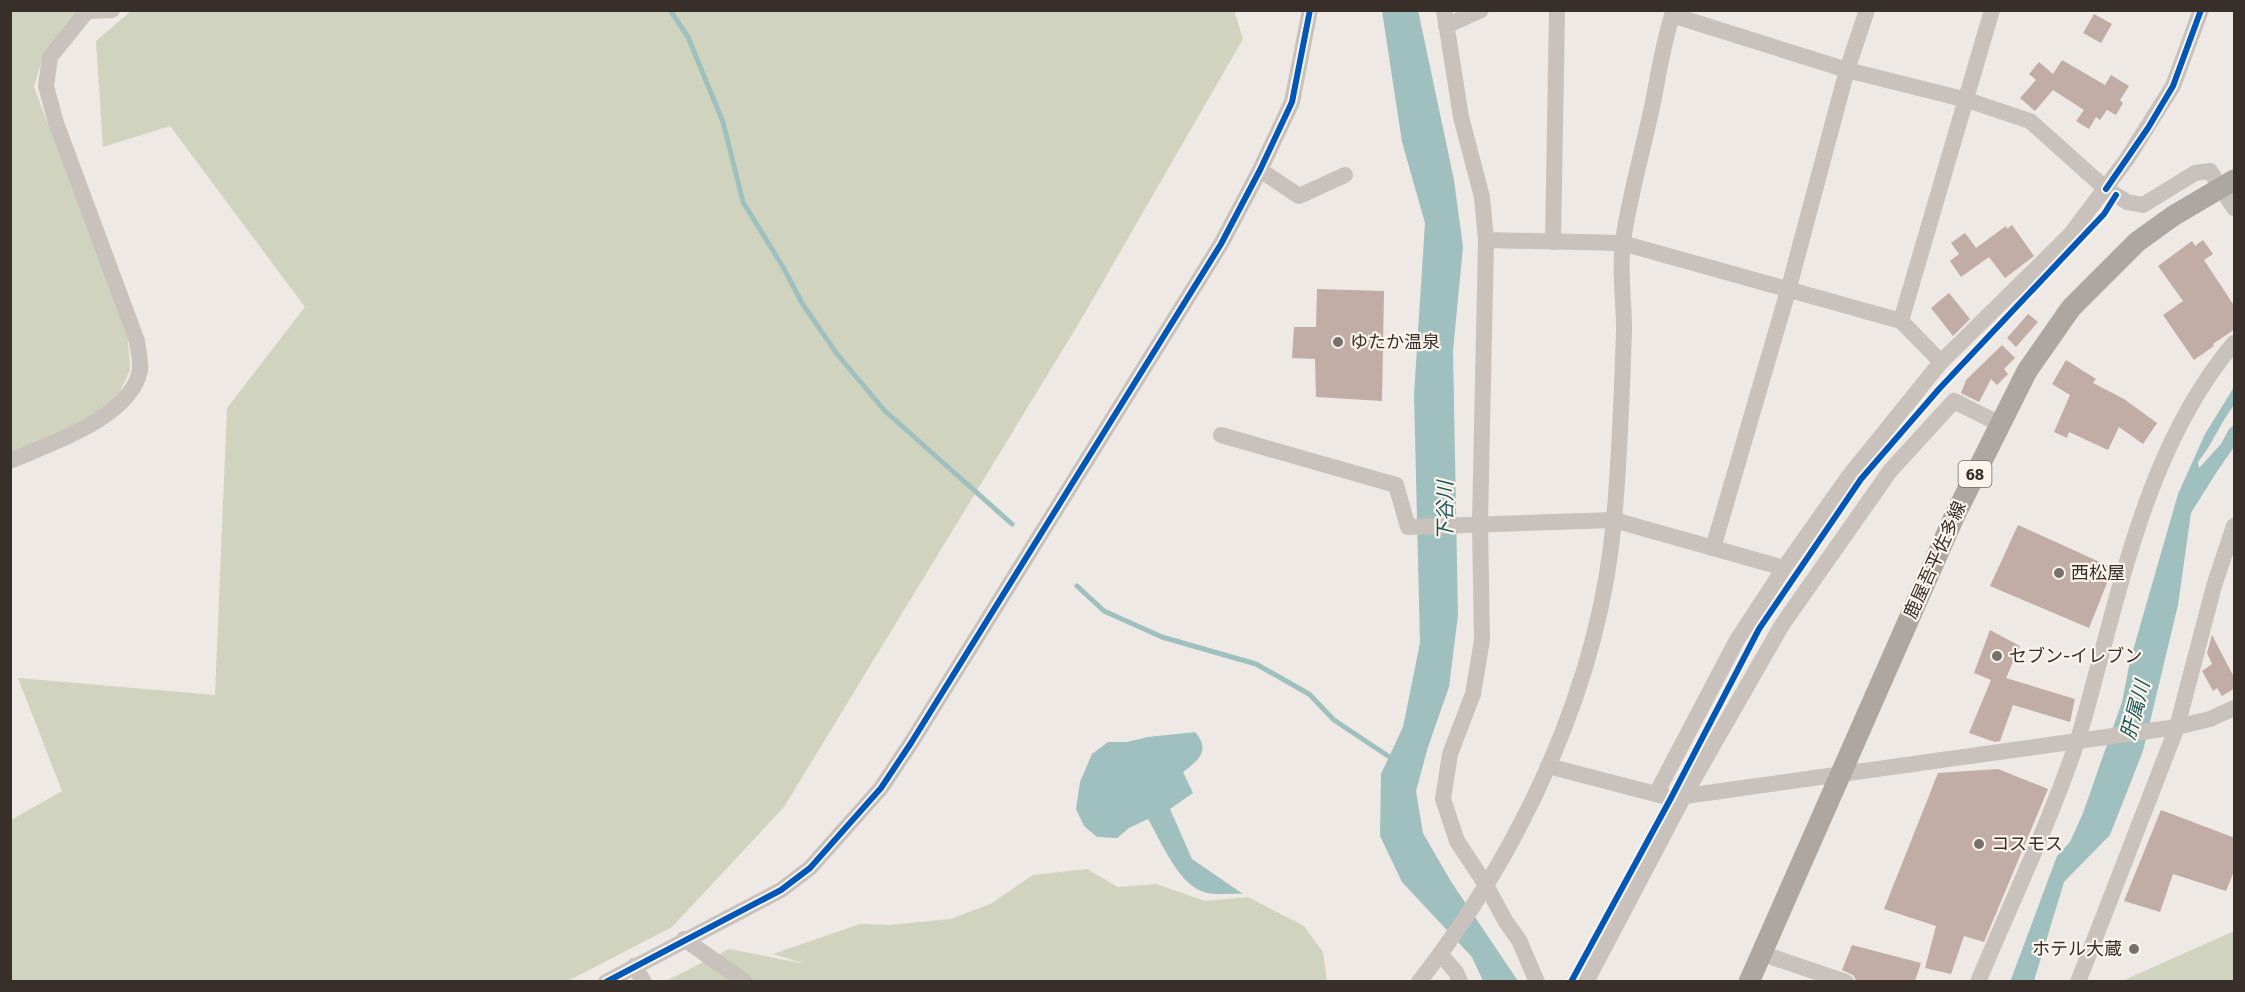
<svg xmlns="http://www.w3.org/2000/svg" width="2245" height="992" font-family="'Fira Sans','Noto Sans JP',sans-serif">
<rect width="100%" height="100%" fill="#eee9e4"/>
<!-- green -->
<g fill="#d0d4be">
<path d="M132,10H1234L1243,39L1082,318L784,807L672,927L568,981H11V820L62,791L18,678L215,695L227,408L305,307L170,126L103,147L96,41Z"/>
<path d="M11,11H79L42,59L34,87L128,339L130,370L120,392L100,412L11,457Z"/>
<path d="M1087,869L1118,887L1156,884L1205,901L1248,897L1304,926L1323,952L1327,981L664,982L729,949L806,964L773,954L860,924L889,925L951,919L992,903L1033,875Z"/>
<path d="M2234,931V981H2122Z"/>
</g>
<!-- water -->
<g fill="#a0c0c0">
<path d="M1418,10L1454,180L1463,247L1453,351L1458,615L1449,687L1428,747L1416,791L1423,833L1450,880L1518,981H1483L1472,957L1402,882L1380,836L1381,774L1403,727L1420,643L1414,394L1425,223L1402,142L1382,11Z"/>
<path d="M2234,387V405C2220,423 2213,444 2198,462L2199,468L2221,444L2229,429L2234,425V447L2216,473L2191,513L2178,605L2143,751L2110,835L2064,882L2034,981L2010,982L2057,856L2070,842L2083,813L2122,702L2130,661L2178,494L2205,434Z"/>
<path d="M1195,732C1211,750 1199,760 1183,772L1193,793L1170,809L1192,859L1243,894C1231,893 1212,896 1201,891C1177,881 1161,841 1148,819L1129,828L1117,838L1097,837L1084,826L1076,809L1080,782L1092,754L1108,742H1127L1148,737Z"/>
</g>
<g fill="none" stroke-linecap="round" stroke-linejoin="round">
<!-- stream -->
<g stroke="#a0c0c0" stroke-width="5">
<path d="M670,10L688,37L723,122L743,202L783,267L802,303L837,354L885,411L1012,524"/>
<path d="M1077,586L1104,611L1162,637L1256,664L1309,694L1334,720L1394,760"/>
</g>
</g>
<!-- building -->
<g fill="#c1ada6">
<path d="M2094,14L2112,24L2101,43L2083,33Z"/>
<path d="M2062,60L2105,85L2111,75L2129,86L2120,100L2123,103L2116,115L2107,110L2100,120L2096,117L2089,129L2076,121L2084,110L2053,90L2035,111L2020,98L2036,80L2029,74L2039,62L2053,74Z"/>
<path d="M2012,225L2034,256L2005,278L1989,257L1961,277L1950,261L1959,254L1951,243L1965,233L1976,248L2006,226L2007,229Z"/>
<path d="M2203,240L2213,254L2204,260L2235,307V329L2213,344L2214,346L2194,360L2163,315L2183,301L2158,266L2192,241L2195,246Z"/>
<path d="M1317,289L1384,291L1382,401L1316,397L1315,359L1292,358L1294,327H1316Z"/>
<path d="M1949,293L1970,319L1953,336L1931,308Z"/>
<path d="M2028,314L2038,322L2016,347L2007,338Z"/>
<path d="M2002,345L2015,358L2004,369L2008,374L1997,385L1991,379L1979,402L1961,393L1966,380Z"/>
<path d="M2066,360L2096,379L2093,383L2124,399L2157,423L2143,444L2119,427L2108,450L2069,432L2067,438L2054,432L2070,395L2052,384Z"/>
<path d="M2018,525L2113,568L2089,628L1990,586Z"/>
<path d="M1990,630L2020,646L2006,678L2075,699L2070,722L2013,705L2000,741L1995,742L1969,733L1991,680L1974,673Z"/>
<path d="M2212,635L2235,679V688L2222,696L2217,688L2213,691L2202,671L2212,664L2207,653Z"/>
<path d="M1998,769L2048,789L1984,942L1964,936L1951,974L1925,968L1936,926L1884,909L1938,773Z"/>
<path d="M2161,810L2235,838V869L2226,891L2173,874L2160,912L2124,901Z"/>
<path d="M1852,945L1921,963L1915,981L1856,980L1853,975L1842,970Z"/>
</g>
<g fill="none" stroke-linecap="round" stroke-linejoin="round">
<!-- minor -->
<g stroke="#c8c1bc" stroke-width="16">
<path d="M1444,10L1461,117L1482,197L1486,240L1480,523L1482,640L1473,694L1450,754L1443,799L1457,841L1486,885L1506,922L1519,940L1537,982"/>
<path d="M88,11L112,10"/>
<path d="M1672,15L1847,70L1967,100L2030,121L2106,189L2127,202L2143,205L2195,173L2210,171L2234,208"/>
<path d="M1446,26L1481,10"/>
<path d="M1260,170L1299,196L1345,175"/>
<path d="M1486,240L1622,243L1901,321L1941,362"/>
<path d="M1553,242L1557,10"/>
<path d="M1901,321L1992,10"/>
<path d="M1221,435L1396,485L1408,527L1614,520L1784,568"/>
<path d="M10,461C49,444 132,417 140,370C141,361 138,350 137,341L56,123L46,86L50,57L88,10"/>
<path d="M1713,548L1788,291L1847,70L1867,10"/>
<path d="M1548,766L1671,798L2177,727L2210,719L2234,708"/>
<path d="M1656,794L1737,640L1784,568L1849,476L1941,362L2070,235L2127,159L2173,86L2201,10"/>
<path d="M684,939L745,982"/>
<path d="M1440,954L1456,972L1460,982"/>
<path d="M1763,954L1846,982"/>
<path d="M634,966L644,982"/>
<path d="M606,982L781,890L810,868L881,788L911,743L1221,244L1260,170L1292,102L1310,10"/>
<path d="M1419,982C1521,851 1600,685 1614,519C1620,456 1622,392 1624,329C1624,300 1619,270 1623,241C1629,199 1641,157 1650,116C1658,81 1662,44 1674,10"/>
<path d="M1586,982L1684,796L1782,625L1890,471L1954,401L2000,424"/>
<path d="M1978,982C2011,903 2050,822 2077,742C2085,718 2091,692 2098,667C2128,555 2157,434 2234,343"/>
<path d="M2078,982L2177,727L2214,586L2234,526"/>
</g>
<!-- major -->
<path stroke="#ada6a1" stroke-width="21" d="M1749,982L1954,517L2027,371L2071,308L2137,242L2173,216L2234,180"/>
<defs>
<g id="cycleway">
<path d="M2106,189L2148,128L2173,86L2201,10"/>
<path d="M606,982L781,890L810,868L881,788L911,743L1221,244L1260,170L1292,102L1310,10"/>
<path d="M1571,982L1671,798L1759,629L1861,479L1939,389L2104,214L2116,195"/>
</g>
</defs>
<!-- cycleway casing -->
<use href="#cycleway" stroke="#faf4ec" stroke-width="10"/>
<!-- cycleway -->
<use href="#cycleway" stroke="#0057b8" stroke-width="6"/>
</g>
<!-- markers -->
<g fill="#78706b" stroke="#faf4ec" stroke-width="2">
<circle cx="1338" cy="342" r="6"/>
<circle cx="2059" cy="573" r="6"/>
<circle cx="1997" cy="656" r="6"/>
<circle cx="1979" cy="844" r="6"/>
<circle cx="2134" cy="949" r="6"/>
</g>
<g text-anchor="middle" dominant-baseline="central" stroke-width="4.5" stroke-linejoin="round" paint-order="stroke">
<!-- shield labels -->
<rect fill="#faf4ec" stroke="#736a64" stroke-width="1.5" x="1958.5" y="461" width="33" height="26" rx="4.5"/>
<g font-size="16" font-weight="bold" fill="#392f2a">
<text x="1975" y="474">68</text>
</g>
<!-- poi labels -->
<g font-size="18" fill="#392f2a" stroke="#faf4ec" text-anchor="start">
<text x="1350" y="342">ゆたか温泉</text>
<text x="2071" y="573">西松屋</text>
<text x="2009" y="656">セブン-イレブン</text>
<text x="1991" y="844">コスモス</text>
<text x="2122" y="949" text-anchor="end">ホテル大蔵</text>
</g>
<!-- street labels -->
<g font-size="18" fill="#392f2a" stroke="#faf4ec">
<text transform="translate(1935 560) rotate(-66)">鹿屋吾平佐多線</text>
</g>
<!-- water labels -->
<g font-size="20" font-style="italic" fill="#1f585b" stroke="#faf4ec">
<text transform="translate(1445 511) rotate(-90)">下谷川</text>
<text transform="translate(2135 710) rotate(-75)">肝属川</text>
</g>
</g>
<!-- border -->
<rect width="2245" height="992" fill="none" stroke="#392f2a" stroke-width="24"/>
</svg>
